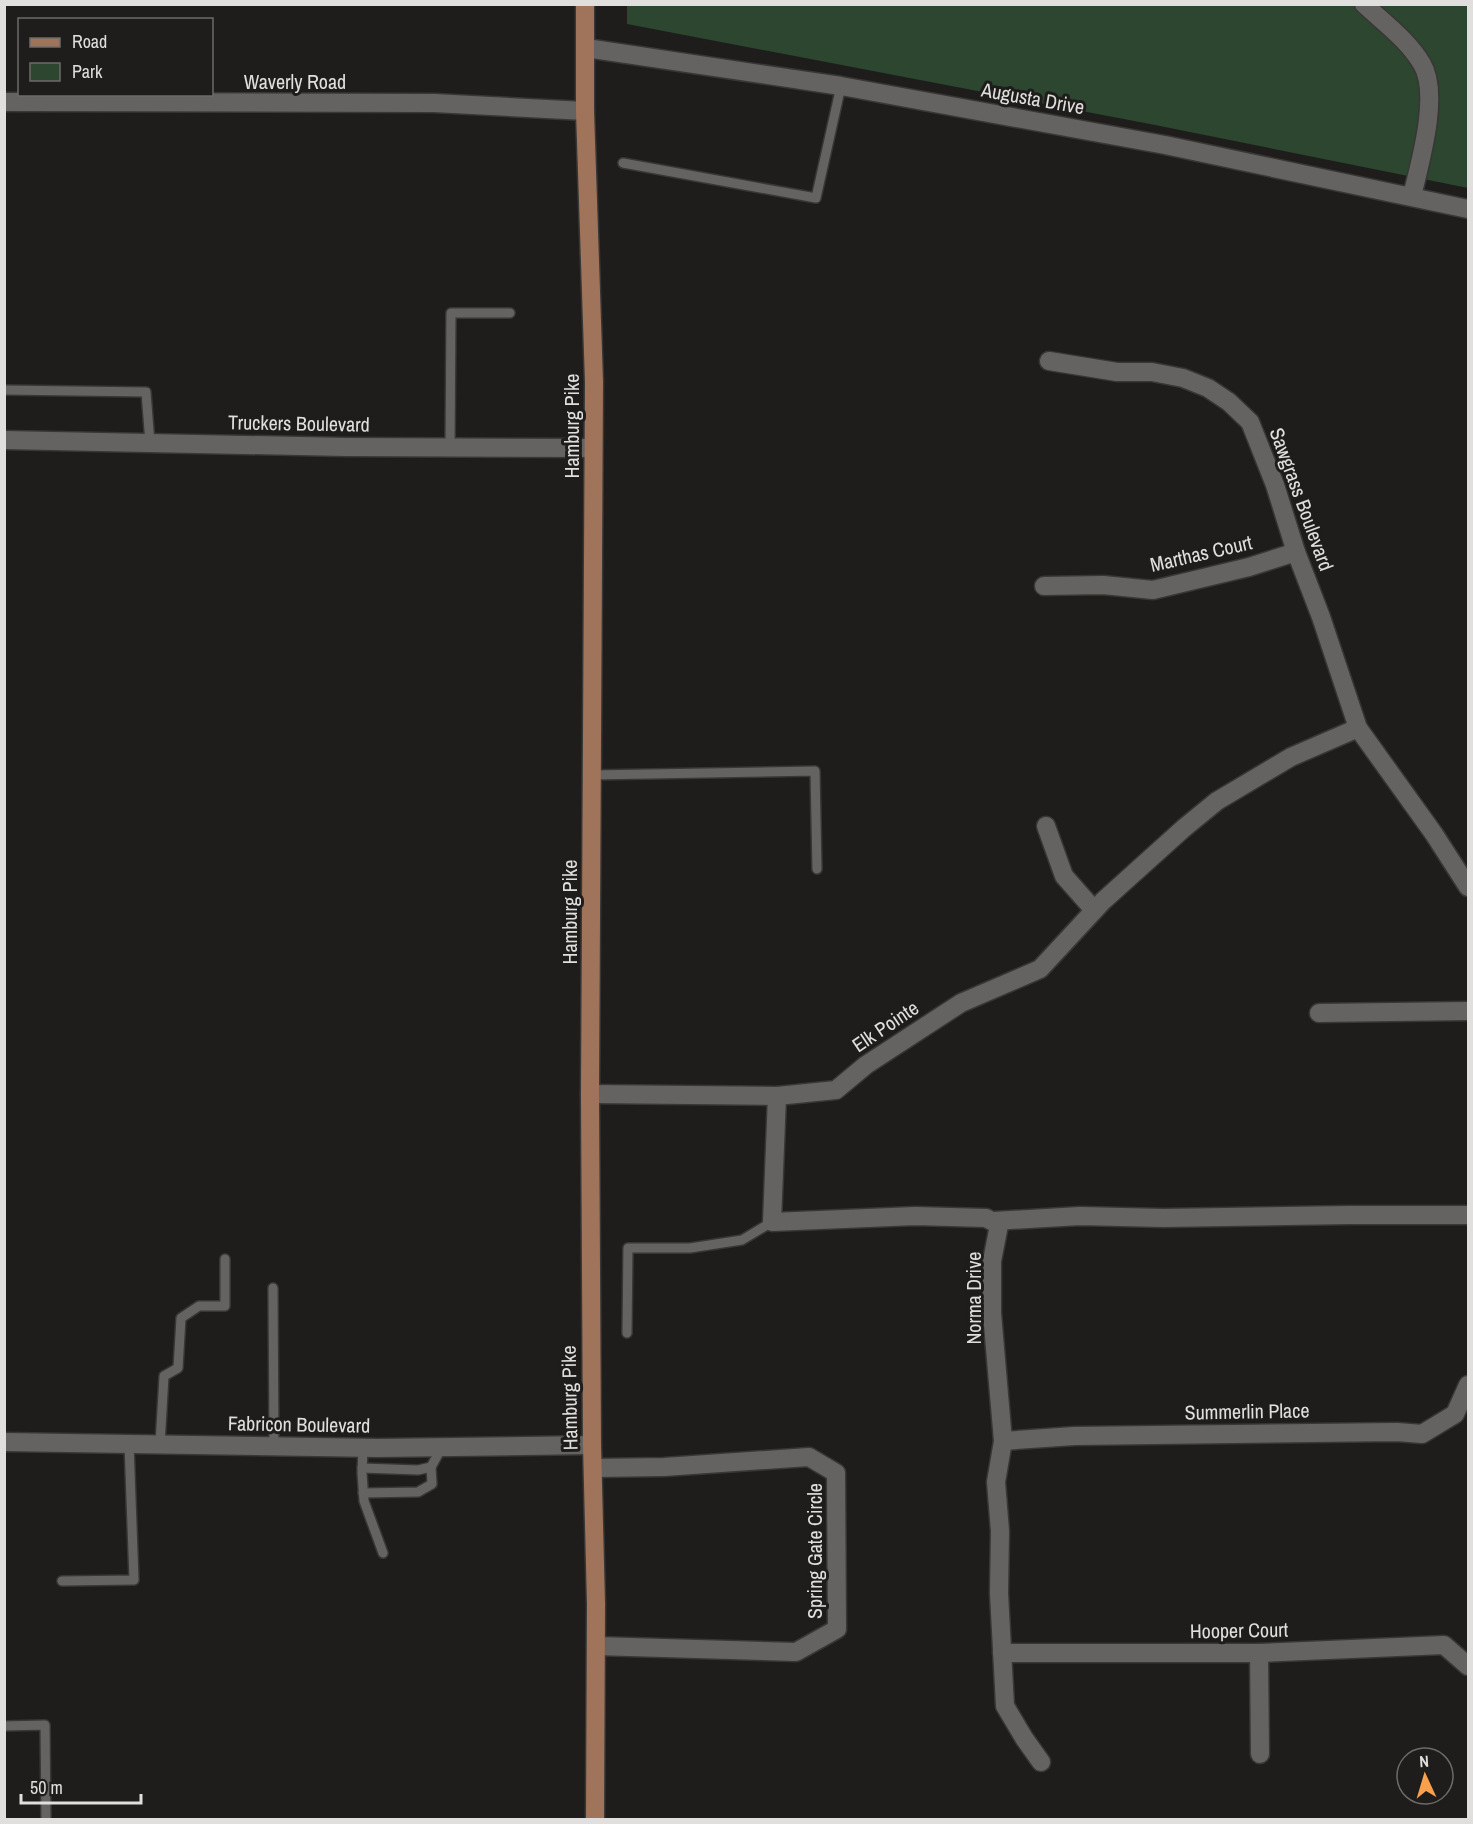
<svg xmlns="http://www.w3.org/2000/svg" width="1473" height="1824" font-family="'Archivo Narrow',sans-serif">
<rect width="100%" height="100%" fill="#1e1d1b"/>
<!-- green -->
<path fill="#2c4630" d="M627,5H1468V188L1150,124L627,24Z"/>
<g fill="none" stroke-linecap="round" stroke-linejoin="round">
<defs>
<g id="service">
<path d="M623,163L816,198L841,86"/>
<path d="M4,390L146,392L150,443"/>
<path d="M450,447L451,313H510"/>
<path d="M592,775L815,771L817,869"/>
<path d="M273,1288L274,1446"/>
<path d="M627,1333L628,1248H690L742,1240L772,1222"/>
<path d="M160,1444L164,1376L178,1368L181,1318L199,1306H225V1259"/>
<path d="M363,1448L362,1473L364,1501L383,1553"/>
<path d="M362,1468L418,1470L431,1467L442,1447"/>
<path d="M363,1493L418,1492L432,1484L431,1467"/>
<path d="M62,1581L134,1580L129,1444"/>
<path d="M4,1726L45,1725L46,1820"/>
</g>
<g id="minor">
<path d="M1364,4C1384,23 1408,40 1422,64C1440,94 1420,163 1412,196"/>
<path d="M586,48L841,86L1165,145L1468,209"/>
<path d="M4,102L434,103L585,111"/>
<path d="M1049,361L1117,372H1152L1183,378L1208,388L1229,402L1250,422L1275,485L1296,552L1321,617L1358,728L1434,834L1468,887"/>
<path d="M4,440L346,447L593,448"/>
<path d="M1044,586L1103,585L1153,590L1249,567L1296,552"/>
<path d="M1046,826L1064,876L1094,910"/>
<path d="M1319,1013L1468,1011"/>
<path d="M590,1094L777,1096L836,1090L866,1065L961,1003L1040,969L1103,901L1184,828L1217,801L1291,757L1358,728"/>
<path d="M777,1096L772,1222L915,1216L986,1218L999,1225L992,1261V1313L1003,1441L996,1482L1000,1531L999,1593L1005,1706L1024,1738L1041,1762"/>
<path d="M994,1221L1080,1216L1163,1218L1349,1215H1468"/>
<path d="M1003,1441L1074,1436L1397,1432L1422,1434L1455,1414L1468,1385"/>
<path d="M4,1442L378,1448L592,1445"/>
<path d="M593,1468L664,1467L809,1457L836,1473L837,1629L796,1652L596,1646"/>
<path d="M1002,1653H1259L1444,1645L1468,1666"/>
<path d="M1259,1653L1260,1754"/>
</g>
<path id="primary" d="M585,4V111L594,382L590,1094L592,1445L596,1604L595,1820"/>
</defs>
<!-- service casing -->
<use href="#service" stroke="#383735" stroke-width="12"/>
<!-- minor casing -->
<use href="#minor" stroke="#383735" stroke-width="21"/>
<!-- primary casing -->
<use href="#primary" stroke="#383735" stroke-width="21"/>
<!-- service -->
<use href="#service" stroke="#656361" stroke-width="9"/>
<!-- minor -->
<use href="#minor" stroke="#656361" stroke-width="18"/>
<!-- primary -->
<use href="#primary" stroke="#9f745b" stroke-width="18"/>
</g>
<g text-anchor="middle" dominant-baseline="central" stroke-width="6" stroke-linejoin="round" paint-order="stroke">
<!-- street labels -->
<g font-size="20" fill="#e0dfdd" stroke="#1e1d1b">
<text x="295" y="81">Waverly Road</text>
<text transform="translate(1033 98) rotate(10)">Augusta Drive</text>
<text transform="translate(299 423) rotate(1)">Truckers Boulevard</text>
<text transform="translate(571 426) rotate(-90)">Hamburg Pike</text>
<text transform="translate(1302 499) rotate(70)">Sawgrass Boulevard</text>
<text transform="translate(1201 553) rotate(-13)">Marthas Court</text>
<text transform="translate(569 912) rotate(-90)">Hamburg Pike</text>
<text transform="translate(885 1026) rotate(-34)">Elk Pointe</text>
<text transform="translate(973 1298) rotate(-90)">Norma Drive</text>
<text transform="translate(569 1398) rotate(-91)">Hamburg Pike</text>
<text transform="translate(1247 1411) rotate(-1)">Summerlin Place</text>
<text transform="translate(299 1424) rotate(1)">Fabricon Boulevard</text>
<text transform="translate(814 1551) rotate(-90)">Spring Gate Circle</text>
<text transform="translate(1239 1630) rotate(-1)">Hooper Court</text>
</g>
</g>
<!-- border -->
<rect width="1473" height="1824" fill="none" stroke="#e0dfdd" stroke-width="12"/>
<!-- legend -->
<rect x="18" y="18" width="195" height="78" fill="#1e1d1b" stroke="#6c6b69" stroke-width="1.5"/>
<rect x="30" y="38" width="30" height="9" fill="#9f745b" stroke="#6c6b69" stroke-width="1.5"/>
<text x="72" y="48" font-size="18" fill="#e0dfdd">Road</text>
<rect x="30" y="63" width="30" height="18" fill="#2c4630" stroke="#6c6b69" stroke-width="1.5"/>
<text x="72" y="78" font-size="18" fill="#e0dfdd">Park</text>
<!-- north arrow -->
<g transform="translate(1425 1776) rotate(356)"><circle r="28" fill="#1e1d1b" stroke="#6c6b69" stroke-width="1.5"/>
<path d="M0-4.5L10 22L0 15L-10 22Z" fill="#f9a04d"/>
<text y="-9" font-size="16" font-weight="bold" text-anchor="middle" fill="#e0dfdd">N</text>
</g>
<!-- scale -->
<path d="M21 1794v9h120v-9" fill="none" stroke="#e0dfdd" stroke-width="3"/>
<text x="30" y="1794" font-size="18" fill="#e0dfdd" stroke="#1e1d1b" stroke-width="4.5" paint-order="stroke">50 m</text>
</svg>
